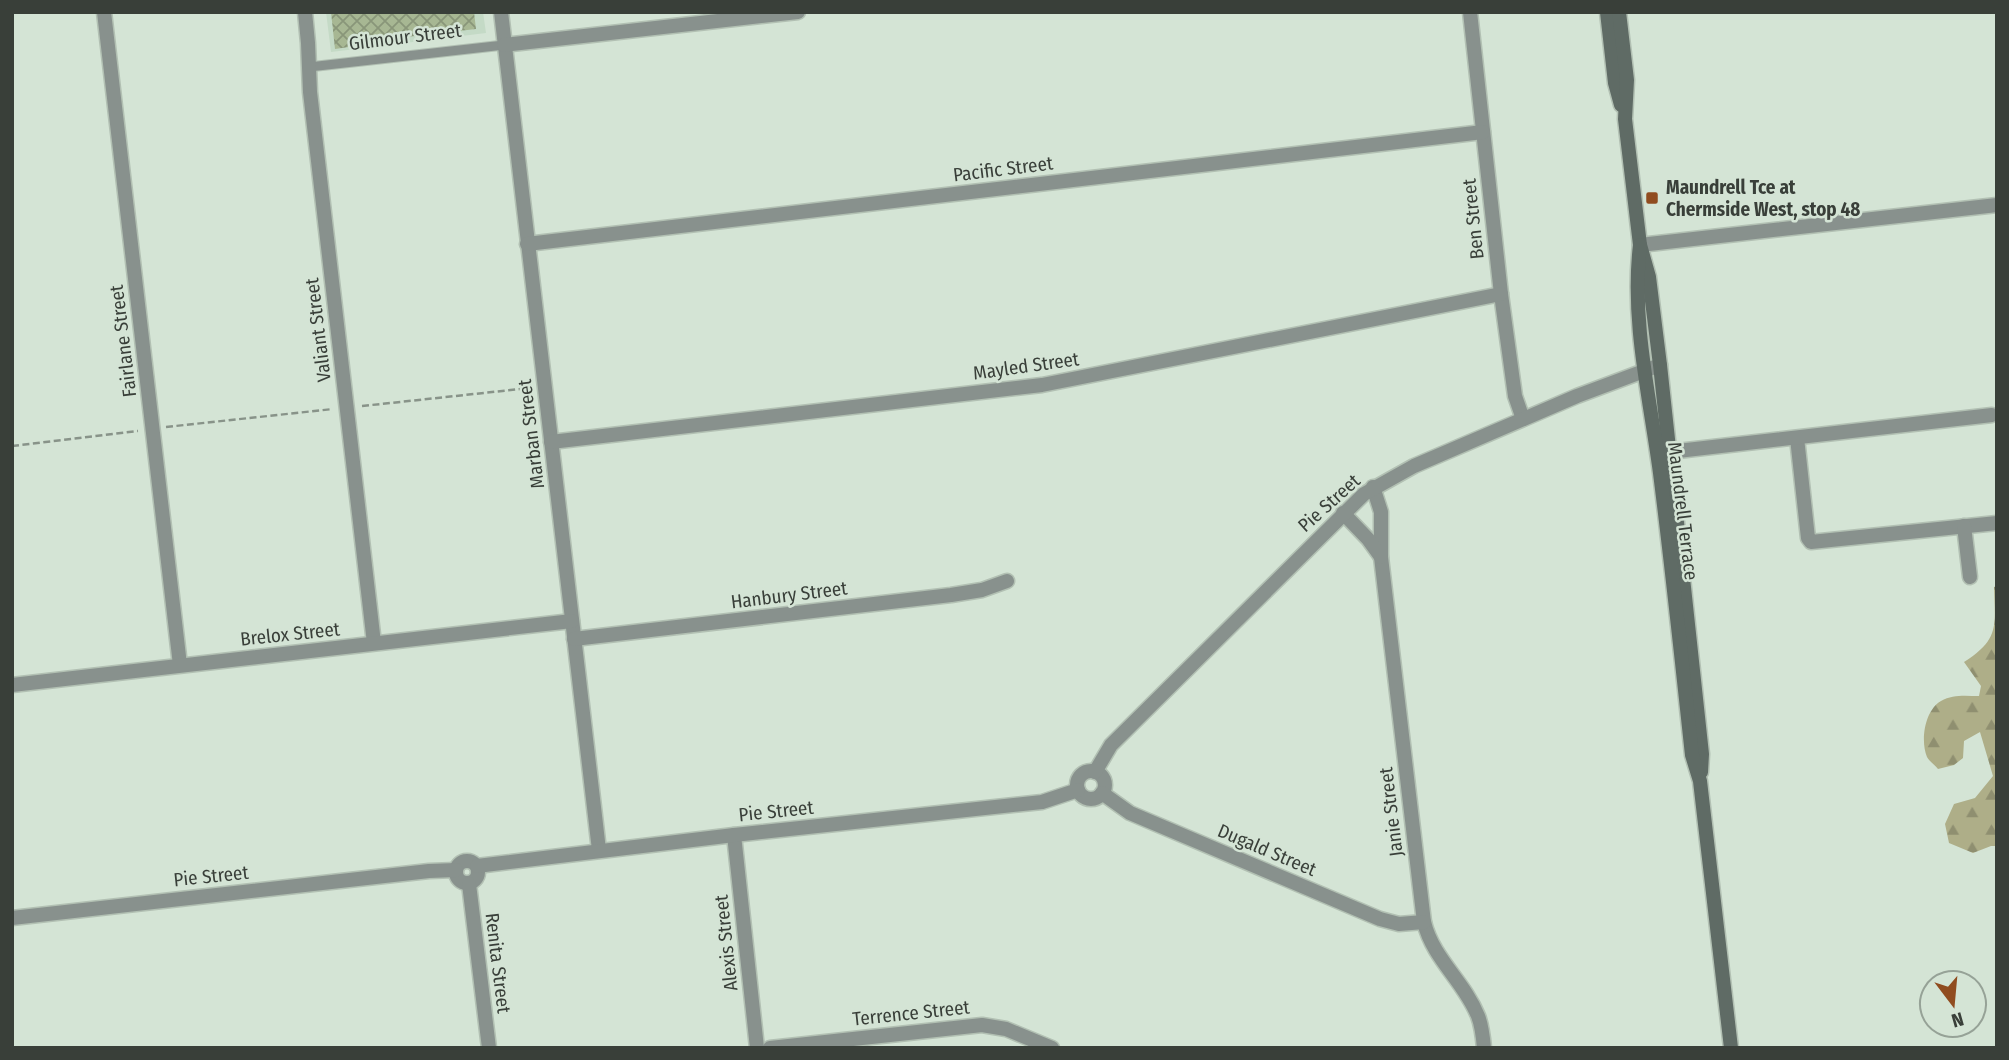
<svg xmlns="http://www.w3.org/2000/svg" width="2009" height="1060" font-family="'Fira Sans Condensed',sans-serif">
<defs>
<pattern id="forest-firs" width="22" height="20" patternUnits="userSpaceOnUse" patternTransform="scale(1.75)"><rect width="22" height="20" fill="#aeae88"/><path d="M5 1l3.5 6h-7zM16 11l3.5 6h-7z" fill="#8f8f70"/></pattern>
<pattern id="building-cross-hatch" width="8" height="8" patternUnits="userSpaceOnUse" patternTransform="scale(1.75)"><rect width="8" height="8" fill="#a7b793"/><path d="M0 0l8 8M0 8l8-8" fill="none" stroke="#899679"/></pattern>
</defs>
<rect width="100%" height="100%" fill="#d4e4d5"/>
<!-- built -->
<path fill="#c4dac6" d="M326,12H483L486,33L331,52Z"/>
<!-- forest -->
<path fill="url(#forest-firs)" d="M1997,586V846H1991L1973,853L1949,843L1945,824L1954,804L1975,798L1993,776L1980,732L1964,741L1963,758L1954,765L1938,769C1935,765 1929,761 1927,757C1920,740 1925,710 1941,701C1953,694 1966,696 1979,696L1981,686L1964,662C2000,639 1995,626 1994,587Z"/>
<!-- building -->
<path fill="url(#building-cross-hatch)" d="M331,12H474L476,29L363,42V45L335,49Z"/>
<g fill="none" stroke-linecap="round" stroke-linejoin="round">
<defs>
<path id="service" d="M309,67L504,45"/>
<g id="minor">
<path d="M104,12L180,665"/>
<path d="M305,12L308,43L310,92L374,643"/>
<path d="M501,12L599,850"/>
<path d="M1470,12L1501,294L1515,396L1523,419"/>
<path d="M504,45L798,12"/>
<path d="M527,244L1483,132"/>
<path d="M1640,245L1997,205"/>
<path d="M1797,438L1808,538L1811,542L1997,523"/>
<path d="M551,442L1042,385L1501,294"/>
<path d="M1669,452L1992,415"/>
<path d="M1373,487L1381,512V557L1424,922C1433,959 1464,981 1478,1016C1482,1026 1483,1037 1484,1048"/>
<path d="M1343,513L1368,539L1381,557"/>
<path d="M1964,526L1970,577"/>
<path d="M574,639L951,595L982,590L1007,581"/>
<path d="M12,685L572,621"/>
<circle cx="1091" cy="785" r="14"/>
<path d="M1095,772L1111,745L1364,494L1414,466L1577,396L1660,365"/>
<path d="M1102,793L1130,813L1380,919L1399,924L1424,922"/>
<path d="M734,835L757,1048"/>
<circle cx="467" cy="872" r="11"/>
<path d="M477,866L734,835L1042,802L1078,790"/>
<path d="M469,884L489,1048"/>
<path d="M12,918L429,871L456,870"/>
<path d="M770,1048L982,1025L1006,1029L1052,1048"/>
</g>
<g id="secondary">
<path d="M1607,12L1615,83L1621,105"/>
<path d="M1619,12L1627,80L1625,119L1640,245L1649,277L1660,365L1702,754L1701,772"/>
<path d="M1640,245C1631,321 1650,398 1660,473C1672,567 1682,662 1692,755L1700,781L1731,1048"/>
</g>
</defs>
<!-- service casing -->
<use href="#service" stroke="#b2c0b3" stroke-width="11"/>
<!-- minor casing -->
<use href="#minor" stroke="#b2c0b3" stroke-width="17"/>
<!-- secondary casing -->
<use href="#secondary" stroke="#b2c0b3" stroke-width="17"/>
<!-- path -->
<g stroke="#889389" stroke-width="2.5" stroke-dasharray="7 3.5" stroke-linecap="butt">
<path d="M362,406L530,388"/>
<path d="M166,427L333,409"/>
<path d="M12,446L138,431"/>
</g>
<!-- service -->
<use href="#service" stroke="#88918d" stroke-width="9"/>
<!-- minor -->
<use href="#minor" stroke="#88918d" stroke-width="14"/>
<!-- secondary -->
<use href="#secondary" stroke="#5f6b65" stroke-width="14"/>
</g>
<!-- markers -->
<rect fill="#904c1f" stroke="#d4e4d5" stroke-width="2.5" x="1645" y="191" width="14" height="14" rx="3.5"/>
<g text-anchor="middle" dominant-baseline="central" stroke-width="5" stroke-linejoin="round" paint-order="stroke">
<!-- street labels -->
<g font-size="19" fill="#393f39" stroke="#d4e4d5">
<text transform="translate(405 37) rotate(-7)">Gilmour Street</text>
<text transform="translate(1003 169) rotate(-7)">Pacific Street</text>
<text transform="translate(1473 219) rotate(-96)">Ben Street</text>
<text transform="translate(318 330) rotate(-97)">Valiant Street</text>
<text transform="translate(123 341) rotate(-97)">Fairlane Street</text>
<text transform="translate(1026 366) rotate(-8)">Mayled Street</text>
<text transform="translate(531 434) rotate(-97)">Marban Street</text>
<text transform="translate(1329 503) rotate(-42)">Pie Street</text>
<text transform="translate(1683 511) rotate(83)">Maundrell Terrace</text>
<text transform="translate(789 595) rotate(-7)">Hanbury Street</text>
<text transform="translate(290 634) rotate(-6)">Brelox Street</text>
<text transform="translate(776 811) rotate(-6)">Pie Street</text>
<text transform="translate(1391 812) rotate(-97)">Janie Street</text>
<text transform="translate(1267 850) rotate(23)">Dugald Street</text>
<text transform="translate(211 876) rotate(-6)">Pie Street</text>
<text transform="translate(726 943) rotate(-96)">Alexis Street</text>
<text transform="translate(498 963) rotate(83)">Renita Street</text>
<text transform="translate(911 1013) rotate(-6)">Terrence Street</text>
</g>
<!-- poi labels -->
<g font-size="19" font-weight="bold" fill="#393f39" stroke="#d4e4d5" text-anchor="start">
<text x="1666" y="187">Maundrell Tce at<tspan x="1666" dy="22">Chermside West, stop 48</tspan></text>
</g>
</g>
<!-- border -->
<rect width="2009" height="1060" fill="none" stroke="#393f39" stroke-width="28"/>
<!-- north arrow -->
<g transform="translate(1953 1004) rotate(164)"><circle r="33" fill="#d4e4d5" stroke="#96a297" stroke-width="2"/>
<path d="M0-5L12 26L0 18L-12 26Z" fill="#904c1f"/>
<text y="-10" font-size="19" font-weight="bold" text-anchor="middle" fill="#393f39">N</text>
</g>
</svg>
